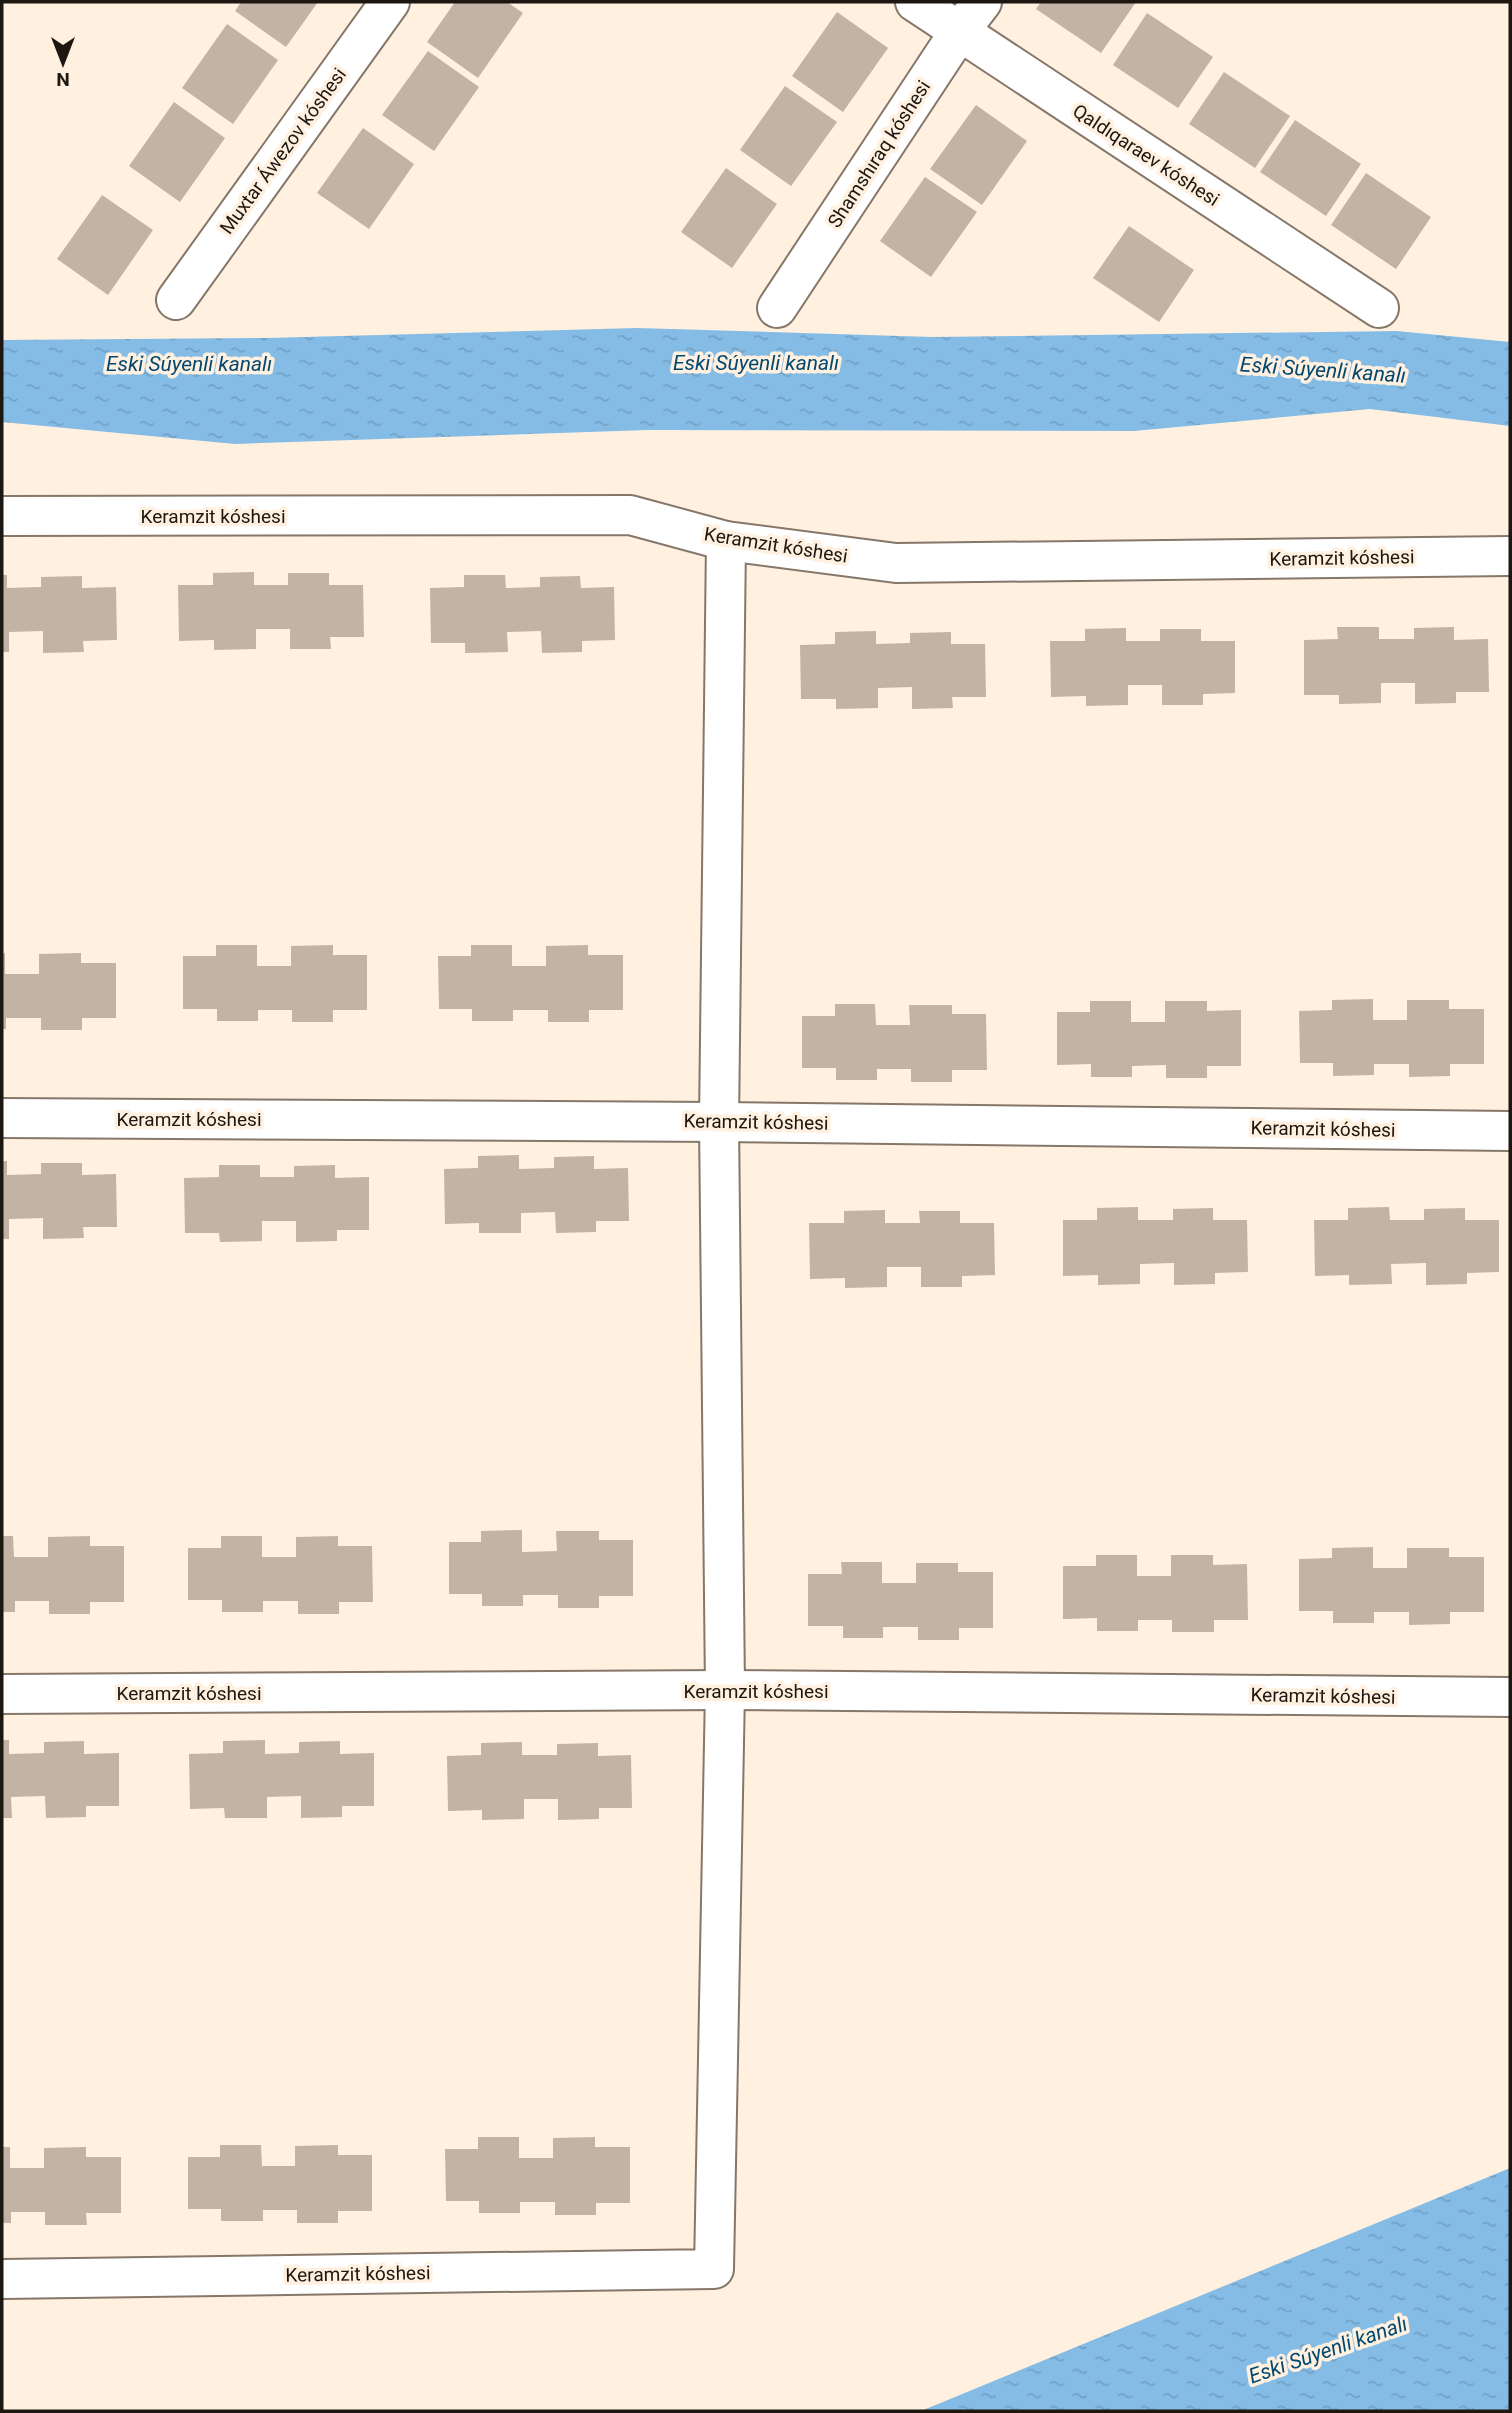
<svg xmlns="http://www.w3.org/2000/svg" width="1512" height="2413" font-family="Roboto,sans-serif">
<defs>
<pattern id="water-ripples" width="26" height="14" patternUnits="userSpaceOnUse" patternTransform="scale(1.75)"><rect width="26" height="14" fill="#85bce6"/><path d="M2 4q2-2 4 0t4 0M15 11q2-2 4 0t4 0" fill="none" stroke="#72a1c4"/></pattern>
</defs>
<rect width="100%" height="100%" fill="#fff0e0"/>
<!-- water -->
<g fill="url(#water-ripples)">
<path d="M637,328L932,337L1397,331L1510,342V426L1370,409L1134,431L647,430L235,444L2,422V340L267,338Z"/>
<path d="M1510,2168V2411H921Z"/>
</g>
<!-- building -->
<g fill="#c2b3a4">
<path d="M241,2H318L286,47L235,11Z"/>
<path d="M455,2H507L523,13L478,78L427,42Z"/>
<path d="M1041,2H1136L1101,53L1036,9Z"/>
<path d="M837,12L888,48L843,112L792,76Z"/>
<path d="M1147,13L1213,57L1178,108L1113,65Z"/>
<path d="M227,24L278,60L233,124L182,88Z"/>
<path d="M428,51L479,87L434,151L382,115Z"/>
<path d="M1224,72L1290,116L1255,168L1189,124Z"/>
<path d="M785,86L837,122L791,186L740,150Z"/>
<path d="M174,102L225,138L180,202L129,166Z"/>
<path d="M976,105L1027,141L982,205L930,169Z"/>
<path d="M1295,120L1361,164L1326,216L1260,172Z"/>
<path d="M363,128L414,164L369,229L317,193Z"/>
<path d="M726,168L777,204L732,268L681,232Z"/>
<path d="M1366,173L1431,217L1396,269L1331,225Z"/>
<path d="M925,177L977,212L931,277L880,241Z"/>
<path d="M102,195L153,230L108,295L57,259Z"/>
<path d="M1129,226L1194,270L1159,322L1093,278Z"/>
<path d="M254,572V585H288V573H329V585H363L364,637H330L331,649H290V629H256V649L214,650V640L179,641L178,585H213V573Z"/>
<path d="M2,575H7V588L41,587V577L82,576V588L116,587L117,640L83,641L84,652L43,653V631L9,632V652H2Z"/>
<path d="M464,575H505L506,588L540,587V577L580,576L581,588L614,587L615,640L582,641V652L542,653L541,631L507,632L508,652L465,653V643H431L430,588L464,587Z"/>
<path d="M1337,627H1379V639H1414V628L1454,627V640L1488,639L1489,692H1456V703L1415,704V683H1381V703L1339,704V695H1304V640L1338,639Z"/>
<path d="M1126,628V641H1160V629H1201V641H1235V693L1203,694V705H1162V685H1128V705L1086,706V696L1051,697L1050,641H1085V629Z"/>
<path d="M876,631V644L910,643V633L951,632V644H985L986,697H952L953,708L912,709V687L878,688V708L836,709V699H801L800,645L835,644V632Z"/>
<path d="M216,945H257V966H291V946L333,945V955H367V1010H333V1022H292V1010H258V1021H217V1009H183V956H216Z"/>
<path d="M471,945H512V966H546V946L588,945V955H623V1010H589V1022H548V1010H513V1021H472V1009H439L438,956H471Z"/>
<path d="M2,953H5V974H39V954L81,953V963H116V1018H82V1030H41V1018H6V1029H2Z"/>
<path d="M1373,999V1020H1407V1000H1449V1009H1484V1064H1450V1076L1409,1077V1064H1374V1075L1333,1076V1063H1300L1299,1011L1332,1010V1000Z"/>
<path d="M1090,1001H1131V1022H1165V1001H1207V1011L1241,1010V1066H1207V1078H1166V1065L1132,1066V1077H1091V1064L1057,1065V1012H1090Z"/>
<path d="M835,1004H875L876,1025H910L909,1005H952V1014H986L987,1070H952V1082H911V1069H877V1080H836V1068H802V1016H835Z"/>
<path d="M519,1155V1169L554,1168V1157L594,1156V1169L628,1168L629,1221H596V1232L556,1233L555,1212L521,1213V1233H479V1223L445,1224L444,1169L478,1168V1156Z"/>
<path d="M2,1161H7V1175L41,1174V1163H82V1175L116,1174L117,1227H83L84,1238L43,1239V1218L9,1219V1239H2Z"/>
<path d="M219,1165H260V1177H294V1166L335,1165V1178L369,1177V1230H337V1241L296,1242V1221H262V1241L220,1242L219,1233H185L184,1178L219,1177Z"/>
<path d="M1138,1207V1220H1173V1209L1213,1208V1220H1247L1248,1272L1215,1273V1284L1174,1285V1263L1140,1264V1284L1098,1285V1275L1063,1276V1220H1097V1208Z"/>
<path d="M1389,1207L1390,1220H1424V1209L1465,1208V1220H1499V1272L1467,1273V1284L1426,1285V1263L1391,1264L1392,1284L1349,1285V1275L1315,1276L1314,1220H1348V1208Z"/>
<path d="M885,1210V1223H920L919,1211H960V1223H994L995,1275L962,1276V1287H921V1267H887V1287L845,1288V1278L810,1279L809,1223H844V1211Z"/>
<path d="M522,1530V1552L557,1551L556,1531H599V1540H633V1596H599V1608H558V1595H523V1606H482V1594H449V1542H481V1531Z"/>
<path d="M2,1536H13L14,1557H48V1537L90,1536V1546H124V1602H90V1614H49V1601H15V1612H2Z"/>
<path d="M221,1536H262V1557H296V1537L338,1536V1546H372L373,1602H339V1614H298V1601H263V1612H222V1600H188V1548H221Z"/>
<path d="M1373,1547V1568H1407V1548H1449V1557H1484V1612H1450V1624L1409,1625V1612H1374V1623H1333V1611H1299V1559L1332,1558V1548Z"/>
<path d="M1096,1555H1137V1576H1171V1555H1213V1565L1247,1564L1248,1620H1214V1632H1172V1620H1138V1631H1097V1618L1063,1619V1566H1096Z"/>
<path d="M841,1562H882V1583H916V1563H958V1572H993V1628H959V1640H918V1627H883V1638H843V1626H808V1574H842Z"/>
<path d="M2,1740H9V1754L44,1753V1742L84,1741V1754L119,1753V1806H86V1817L46,1818L45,1796L11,1797L12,1818H2Z"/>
<path d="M265,1740V1754L299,1753V1742L340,1741V1754L374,1753V1806H342V1817L301,1818V1796L267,1797V1818H225L224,1808L190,1809L189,1754L223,1753V1741Z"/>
<path d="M522,1742V1755H557V1744L598,1743V1756L631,1755L632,1808H599V1819L558,1820V1799H524V1819L482,1820V1810L448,1811L447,1756L481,1755V1743Z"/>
<path d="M478,2137H519V2158H553V2138L595,2137V2147H630V2203H596V2215H555V2202H520V2213H479V2201H446L445,2149H478Z"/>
<path d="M220,2145H261L262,2166H295V2146L338,2145V2155H372V2211H338V2223H297V2210H263V2221H221V2209H188V2157H220Z"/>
<path d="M2,2147H10V2168H44V2148L86,2147V2157H121V2213H86L87,2225H45V2212H11V2223H2Z"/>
</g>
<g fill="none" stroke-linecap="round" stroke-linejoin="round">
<defs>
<g id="minor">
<path d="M915,2L1379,308"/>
<path d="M176,300L390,2"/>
<path d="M777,308L959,32L982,2"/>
<path d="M2,516L630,515L726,541L896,563L1510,556"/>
<path d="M2,1118L719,1122L1510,1131"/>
<path d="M2,1694L725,1690L1510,1697"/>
<path d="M2,2279L714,2269L725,1690L719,1122L726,541"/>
</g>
</defs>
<!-- minor casing -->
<use href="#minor" stroke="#857769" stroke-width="42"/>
<!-- minor -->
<use href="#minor" stroke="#fff" stroke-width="38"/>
</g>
<g text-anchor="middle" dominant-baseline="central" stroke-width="7" stroke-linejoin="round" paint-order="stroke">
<!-- street labels -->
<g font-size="19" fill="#1c1711" stroke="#fff0e0">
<text transform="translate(283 151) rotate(-54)">Muxtar Áwezov kóshesi</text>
<text transform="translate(879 154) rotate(-57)">Shamshıraq kóshesi</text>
<text transform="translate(1146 155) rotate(33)">Qaldıqaraev kóshesi</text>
<text x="213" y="516">Keramzit kóshesi</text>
<text transform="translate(776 545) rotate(9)">Keramzit kóshesi</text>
<text transform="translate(1342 558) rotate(-1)">Keramzit kóshesi</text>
<text x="189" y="1119">Keramzit kóshesi</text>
<text transform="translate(756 1122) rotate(1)">Keramzit kóshesi</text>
<text transform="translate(1323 1129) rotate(1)">Keramzit kóshesi</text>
<text x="756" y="1691">Keramzit kóshesi</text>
<text x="189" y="1693">Keramzit kóshesi</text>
<text transform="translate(1323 1696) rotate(1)">Keramzit kóshesi</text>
<text transform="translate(358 2274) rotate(-1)">Keramzit kóshesi</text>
</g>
<!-- water labels -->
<g font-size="21" font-style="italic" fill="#024971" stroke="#fff0e0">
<text x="756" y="363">Eski Súyenli kanalı</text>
<text x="189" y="364">Eski Súyenli kanalı</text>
<text transform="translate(1323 370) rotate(4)">Eski Súyenli kanalı</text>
<text transform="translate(1328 2350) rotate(-19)">Eski Súyenli kanalı</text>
</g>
</g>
<!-- border -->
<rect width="1512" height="2413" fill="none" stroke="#1c1711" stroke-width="7"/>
<!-- north arrow -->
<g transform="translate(63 63) rotate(180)" stroke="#fff0e0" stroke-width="5" paint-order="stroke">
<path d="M0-5L12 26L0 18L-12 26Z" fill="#1c1711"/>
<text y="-10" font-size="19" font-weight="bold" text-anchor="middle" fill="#1c1711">N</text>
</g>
</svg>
